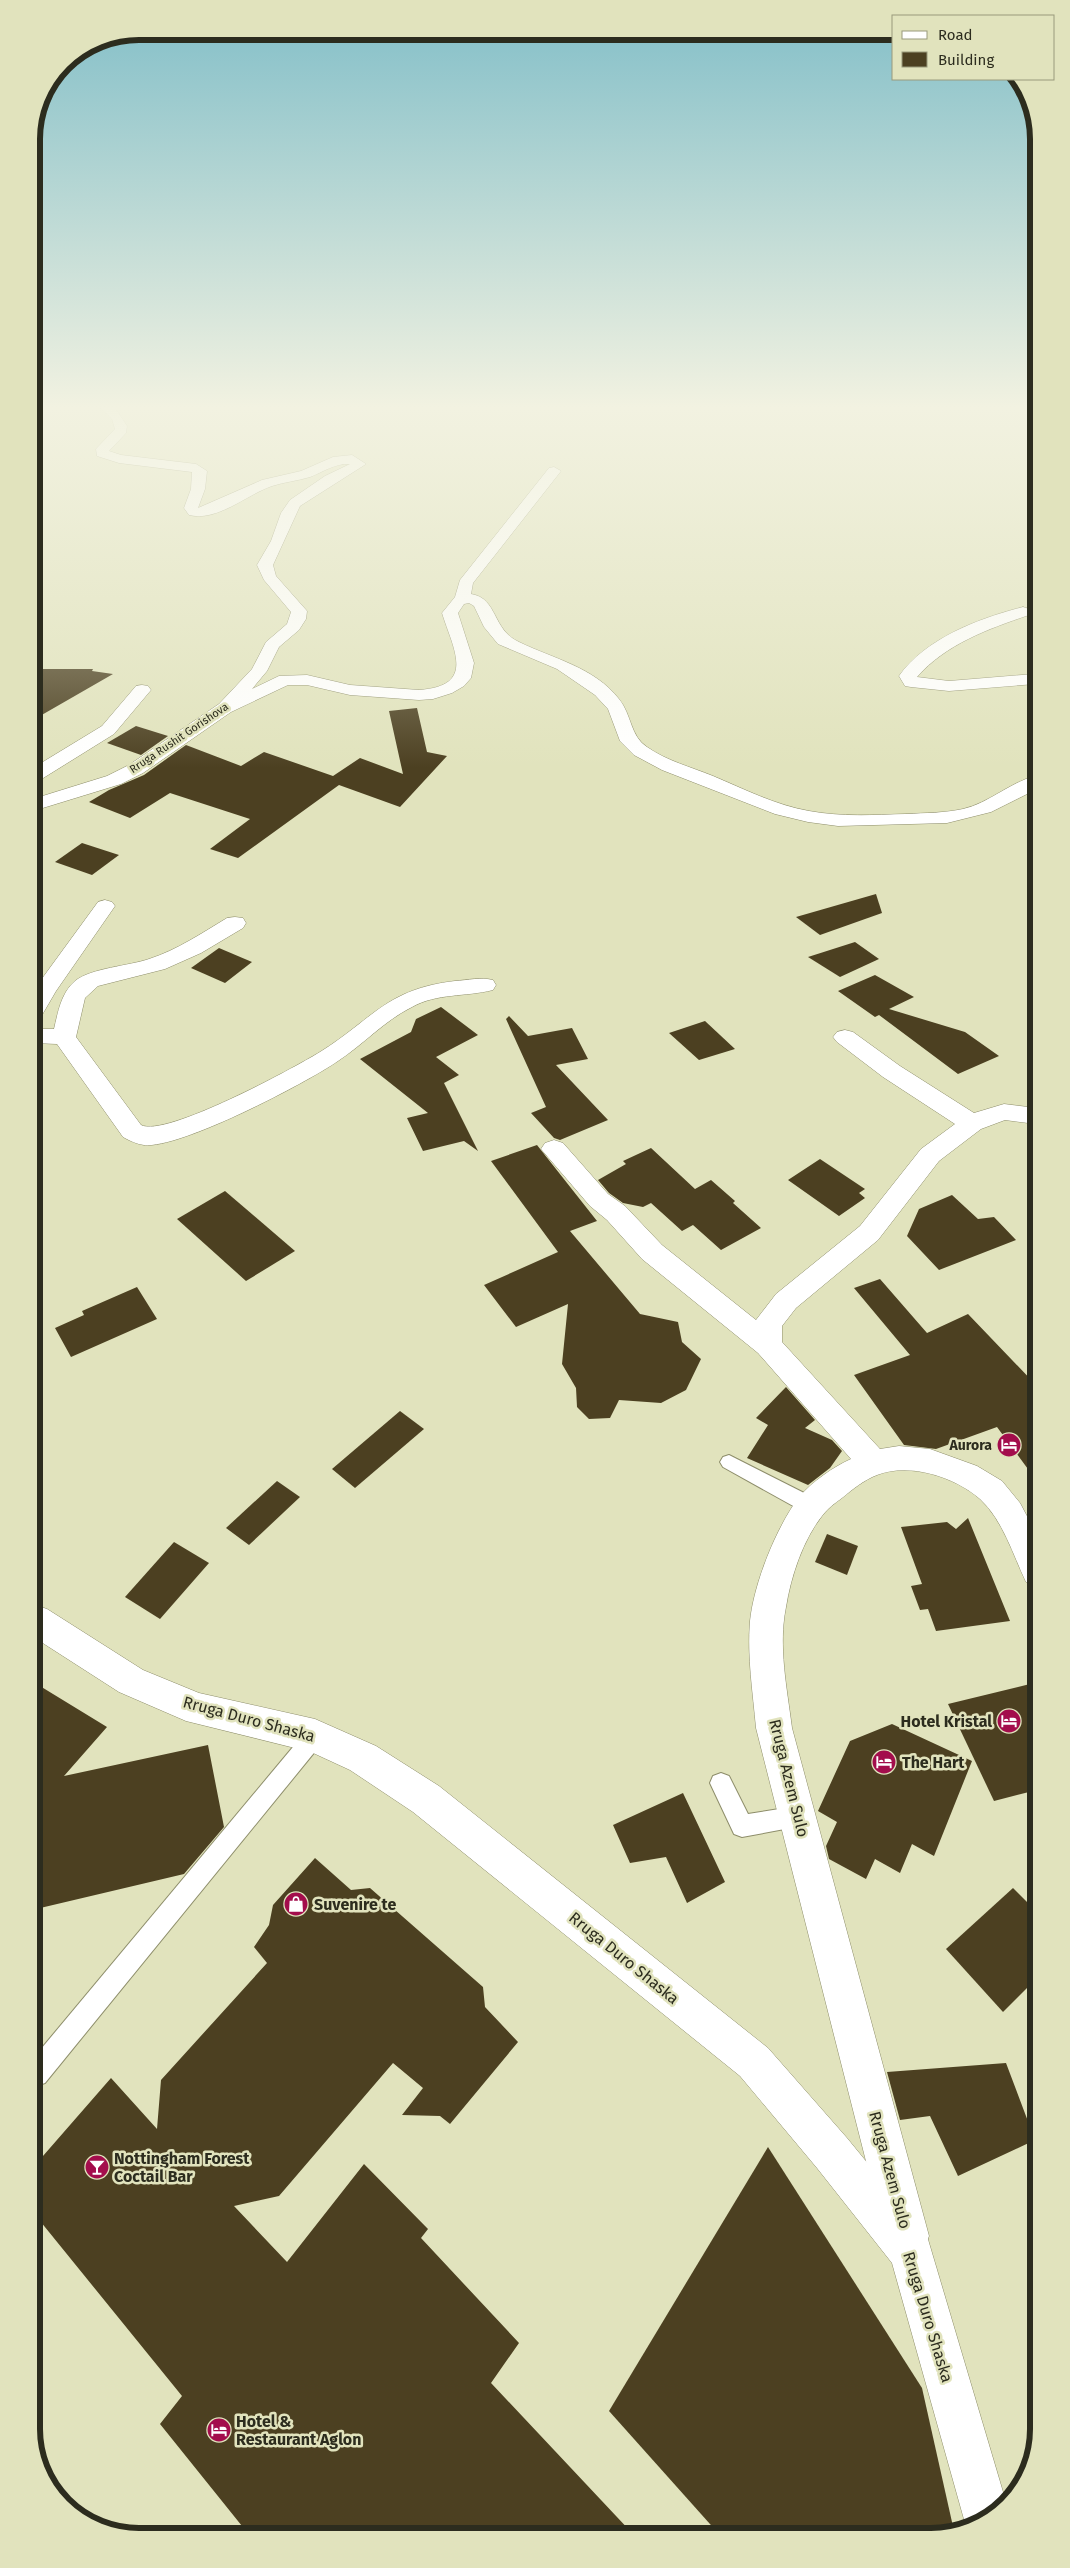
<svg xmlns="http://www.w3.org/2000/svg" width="1070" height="2568" font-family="'Fira Sans',sans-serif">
<rect width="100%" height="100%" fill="#e1e3bd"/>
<!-- building -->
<g fill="#4c4021">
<path d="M33,669H93L92,671L113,674L33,720Z"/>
<path d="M417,708L427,752L447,756L400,807L339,785L238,858L210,849L250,819L170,793L130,818L89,802L109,790L144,775L186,745L241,766L264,752L333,776L360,758L403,774L389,711Z"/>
<path d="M136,726L168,736L141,755L107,743Z"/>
<path d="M82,843L119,855L92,875L55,862Z"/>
<path d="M876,894L882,913L820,935L796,917Z"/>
<path d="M855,942L879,959L840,977L808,957Z"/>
<path d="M219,948L252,962L225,983L191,968Z"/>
<path d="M875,975L914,997L889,1009L965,1032L999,1056L958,1074L879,1015L875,1017L838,991Z"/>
<path d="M441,1007L478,1035L436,1057L459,1075L444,1083L478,1151L464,1141L423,1151L407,1118L428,1113L360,1059L411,1032L416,1019Z"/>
<path d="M509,1016L528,1036L572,1028L588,1059L556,1065L608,1120L560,1140L554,1138L531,1113L546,1107L506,1019Z"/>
<path d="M705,1021L735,1049L699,1060L669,1033Z"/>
<path d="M537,1145L597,1221L570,1231L640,1314L678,1322L682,1342L701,1359L686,1390L661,1403L619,1400L610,1418L589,1419L577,1407L576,1388L562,1364L568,1304L516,1327L484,1285L558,1252L491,1161Z"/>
<path d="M651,1148L695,1189L711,1180L735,1201L733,1203L761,1228L721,1250L693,1225L682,1231L651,1203L643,1207L623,1203L609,1193L598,1180L626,1164L623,1161Z"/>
<path d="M820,1159L865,1189L859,1193L865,1198L839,1216L788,1180Z"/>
<path d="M225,1191L295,1251L246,1281L177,1219Z"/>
<path d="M952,1195L978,1219L994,1217L1016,1240L939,1270L907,1236L919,1209Z"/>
<path d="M880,1279L927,1333L968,1314L1036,1385V1480L997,1427L936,1449L904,1445L854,1375L910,1355L854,1288Z"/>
<path d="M137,1287L157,1319L71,1357L55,1328L84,1315L82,1311Z"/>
<path d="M786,1387L815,1420L805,1428L832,1440L842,1451L830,1468L808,1485L747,1458L768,1425L756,1418Z"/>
<path d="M400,1411L424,1429L355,1488L332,1469Z"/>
<path d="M277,1481L300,1497L249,1545L226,1528Z"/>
<path d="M968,1518L1010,1621L936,1631L928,1609L920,1610L911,1586L922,1584L901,1527L947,1522L956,1529Z"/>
<path d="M827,1534L858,1546L847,1575L815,1562Z"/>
<path d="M174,1542L209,1563L160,1619L125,1597Z"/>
<path d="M35,1683L107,1727L64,1776L208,1745L224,1827L184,1874L36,1909Z"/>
<path d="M1030,1684L1037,1696V1790L994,1801L948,1704Z"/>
<path d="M892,1724L972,1761L934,1856L912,1844L900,1873L875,1859L866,1879L829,1859L826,1846L837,1822L818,1811L850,1741Z"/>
<path d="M683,1793L725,1882L687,1903L666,1857L630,1863L613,1825Z"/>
<path d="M315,1858L351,1890L370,1888L483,1987L485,2007L518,2042L450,2124L440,2116L402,2115L423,2088L393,2063L279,2196L234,2206L287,2262L364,2164L428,2229L421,2238L519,2343L491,2383L632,2533L250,2536L160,2424L182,2396L36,2216V2164L111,2078L157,2129L161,2080L267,1963L254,1947L269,1925L273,1905Z"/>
<path d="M1013,1888L1038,1913V1977L1003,2012L946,1949Z"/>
<path d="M1006,2063L1035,2140L958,2176L930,2116L900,2120L887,2072Z"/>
<path d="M768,2147L922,2388L954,2531L718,2533L609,2411Z"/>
</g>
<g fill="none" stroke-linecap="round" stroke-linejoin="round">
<defs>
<g id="service">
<path d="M1034,606V612L1023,615L1018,612Z"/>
<path d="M729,1455L818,1500L820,1506L818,1512L811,1514L804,1512L723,1467L720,1462L723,1457Z"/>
<path d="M315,1726L322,1729L325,1736L322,1743L45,2083L36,2086V2055L308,1729Z"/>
<path d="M721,1773L729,1776L748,1814L798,1806L806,1809L809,1817L806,1825L742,1837L734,1834L710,1783L713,1776Z"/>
</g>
<g id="minor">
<path d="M101,408H115L127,426L126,433L109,451L121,455L196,464L207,471L205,489L198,508L262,480L301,471L333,457L352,455L366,464L300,506L273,565L276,576L307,611L306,619L299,630L279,647L267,671L252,689L279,676L307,675L350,685L419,690C477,686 453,649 442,613L455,597L460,580L549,468L554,467L561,471L473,583L471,594C498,598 492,630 519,642C554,659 594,667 619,699C632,715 630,736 647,747C667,761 691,767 713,776C744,789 775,805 809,811C841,817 874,815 906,814C925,813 945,813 963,809C989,803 1009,783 1035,776V790L991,812L947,823L838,826L808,822L775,814L662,770L634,755L620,741L608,709L595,695L557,669L498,644L484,627L474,606L469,603L464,604L458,613L474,663L471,678L464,686L452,693L433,699L419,700L350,695L307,685H288L231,712L143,773L121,784L33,811V799L107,776L129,765L219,704L252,669L266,642L287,624L291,612L264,580L257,565L271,541L281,513L290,500L325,476L350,464C335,463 323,472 310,477C297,481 284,482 272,486C246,495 217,522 189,515L184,508L191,489L192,472L119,463L97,456L96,449L115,429L112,419Z"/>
<path d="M1023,607L1029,609L1031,612L1029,615C988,629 946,644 917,677L949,681L1034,674L1035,684L949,691L911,687L905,686L899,676C926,638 980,618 1023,607Z"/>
<path d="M142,685L148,686L151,690L114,734L40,780L33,782V768L102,726L136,686Z"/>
<path d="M105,900L112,902L115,906L56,991L42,1015L34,1017L33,991L98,902Z"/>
<path d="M235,917L243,918L246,923L243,928L201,953L165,969L98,986L85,998L76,1037L141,1125C165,1138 294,1068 320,1052C373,1019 386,989 455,981C468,980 481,977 493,980L496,985L493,990C465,997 437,993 412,1007C384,1021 364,1044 338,1061C306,1083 180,1149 144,1145C137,1144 130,1141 123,1137L57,1044L34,1043V1029H54C58,1012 61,993 75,981C91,968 129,966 149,959C177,950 202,933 227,918Z"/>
<path d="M845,1030L853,1032L900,1066L974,1113L1004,1104L1036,1108V1124L1005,1120L981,1129L939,1161L878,1240L796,1308L782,1326V1342L880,1449L899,1446L930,1449L977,1466L1002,1481L1020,1503L1037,1535V1586L1026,1582C1013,1555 1003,1520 980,1499C955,1477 909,1462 877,1475C864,1480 853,1489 842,1498C835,1503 827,1509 822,1516C803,1540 791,1576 786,1607C778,1646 787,1688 792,1728L929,2236L923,2252L907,2258L891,2252L885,2236L756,1728C753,1693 747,1657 750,1621C754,1583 776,1528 799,1497C812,1482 833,1467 851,1459L758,1353L642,1259L607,1220L590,1206L541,1149L545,1143L554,1140L563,1143L608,1194L625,1206L662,1245L756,1320L776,1294L860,1226L921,1149L955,1124L883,1077L837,1042L833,1037L837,1032Z"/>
</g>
<path id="secondary" d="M35,1605L47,1609L143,1670L199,1693L315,1719L376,1746L439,1786L768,2048L847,2138L927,2236L1006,2502L967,2530L892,2263L817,2168L740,2076L413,1812L350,1770L311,1752L186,1721L119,1692L35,1638Z"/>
</defs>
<!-- service casing -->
<use href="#service" stroke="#8d8d6a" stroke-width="2"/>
<!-- minor casing -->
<use href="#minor" stroke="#8d8d6a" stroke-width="1"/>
<!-- secondary casing -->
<use href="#secondary" stroke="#8d8d6a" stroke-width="1"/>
<!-- service -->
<use href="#service" fill="#fff" fill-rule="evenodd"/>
<!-- minor -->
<use href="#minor" fill="#fff" fill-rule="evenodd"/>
<!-- secondary -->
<use href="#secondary" fill="#fff" fill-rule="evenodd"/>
</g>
<!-- sky -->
<linearGradient id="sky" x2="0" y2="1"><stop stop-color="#81bec8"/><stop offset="0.53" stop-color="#f2f2e1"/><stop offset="1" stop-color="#f2f2e1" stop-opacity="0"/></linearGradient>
<rect width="1070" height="768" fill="url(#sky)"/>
<!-- icons -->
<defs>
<symbol id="hotel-disc" viewBox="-11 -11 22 22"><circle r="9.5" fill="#a30d4c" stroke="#e1e3bd"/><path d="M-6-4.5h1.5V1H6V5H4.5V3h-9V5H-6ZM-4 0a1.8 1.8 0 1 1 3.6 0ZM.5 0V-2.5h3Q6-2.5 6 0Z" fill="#fff"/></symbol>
<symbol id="shop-disc" viewBox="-11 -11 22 22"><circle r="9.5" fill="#a30d4c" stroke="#e1e3bd"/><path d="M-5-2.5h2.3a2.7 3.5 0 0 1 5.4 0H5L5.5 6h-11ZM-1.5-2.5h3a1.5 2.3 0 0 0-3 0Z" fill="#fff"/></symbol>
<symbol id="bar-disc" viewBox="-11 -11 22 22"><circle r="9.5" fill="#a30d4c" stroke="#e1e3bd"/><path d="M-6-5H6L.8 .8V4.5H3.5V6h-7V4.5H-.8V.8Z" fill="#fff"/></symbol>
</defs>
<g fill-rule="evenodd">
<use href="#hotel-disc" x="995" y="1431" width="28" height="28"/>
<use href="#hotel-disc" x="995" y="1707" width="28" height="28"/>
<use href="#hotel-disc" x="870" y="1748" width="28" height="28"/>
<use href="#shop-disc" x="282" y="1890" width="28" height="28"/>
<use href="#bar-disc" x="83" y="2153" width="28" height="28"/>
<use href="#hotel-disc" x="205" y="2416" width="28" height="28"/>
</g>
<g text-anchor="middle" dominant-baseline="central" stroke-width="5" stroke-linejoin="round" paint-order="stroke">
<!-- far-street labels -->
<g font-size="11" fill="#2c2c1e" stroke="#e1e3bd">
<text transform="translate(179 738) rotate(-34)">Rruga Rushit Gorishova</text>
</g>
<!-- poi labels -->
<g font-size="14" font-weight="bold" fill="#2c2c1e" stroke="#e1e3bd" text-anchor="end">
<text x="992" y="1445">Aurora</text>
</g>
<!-- near-street labels -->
<g font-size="16" fill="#2c2c1e" stroke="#e1e3bd">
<text transform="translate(249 1719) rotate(15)">Rruga Duro Shaska</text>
<text transform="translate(789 1778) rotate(76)">Rruga Azem Sulo</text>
<text transform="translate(624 1958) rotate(39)">Rruga Duro Shaska</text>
<text transform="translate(890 2170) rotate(75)">Rruga Azem Sulo</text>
<text transform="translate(928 2317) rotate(73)">Rruga Duro Shaska</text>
</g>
<!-- near-poi labels -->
<g font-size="16" font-weight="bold" fill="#2c2c1e" stroke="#e1e3bd" text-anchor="start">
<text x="992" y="1721" text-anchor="end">Hotel Kristal</text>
<text x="902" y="1762">The Hart</text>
<text x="314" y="1904">Suvenire te</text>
<text x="114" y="2158">Nottingham Forest<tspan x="114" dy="18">Coctail Bar</tspan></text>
<text x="236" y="2421">Hotel &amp;<tspan x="236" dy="18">Restaurant Aglon</tspan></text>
</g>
</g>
<!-- crop -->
<path d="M0 0H1070V2568H0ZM139 40H931A99 99 0 0 1 1030 139V2429A99 99 0 0 1 931 2528H139A99 99 0 0 1 40 2429V139A99 99 0 0 1 139 40Z" fill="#e1e3bd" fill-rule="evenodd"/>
<path fill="none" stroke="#2c2c1e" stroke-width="6" d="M139 40H931A99 99 0 0 1 1030 139V2429A99 99 0 0 1 931 2528H139A99 99 0 0 1 40 2429V139A99 99 0 0 1 139 40Z"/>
<!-- legend -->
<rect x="892" y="15" width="162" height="65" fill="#e1e3bd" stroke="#999a7d"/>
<rect x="902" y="31" width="25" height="8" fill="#ffffff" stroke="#999a7d"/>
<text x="938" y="40" font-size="15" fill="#2c2c1e">Road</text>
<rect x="902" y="52" width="25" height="15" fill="#4c4021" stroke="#999a7d"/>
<text x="938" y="65" font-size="15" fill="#2c2c1e">Building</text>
</svg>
